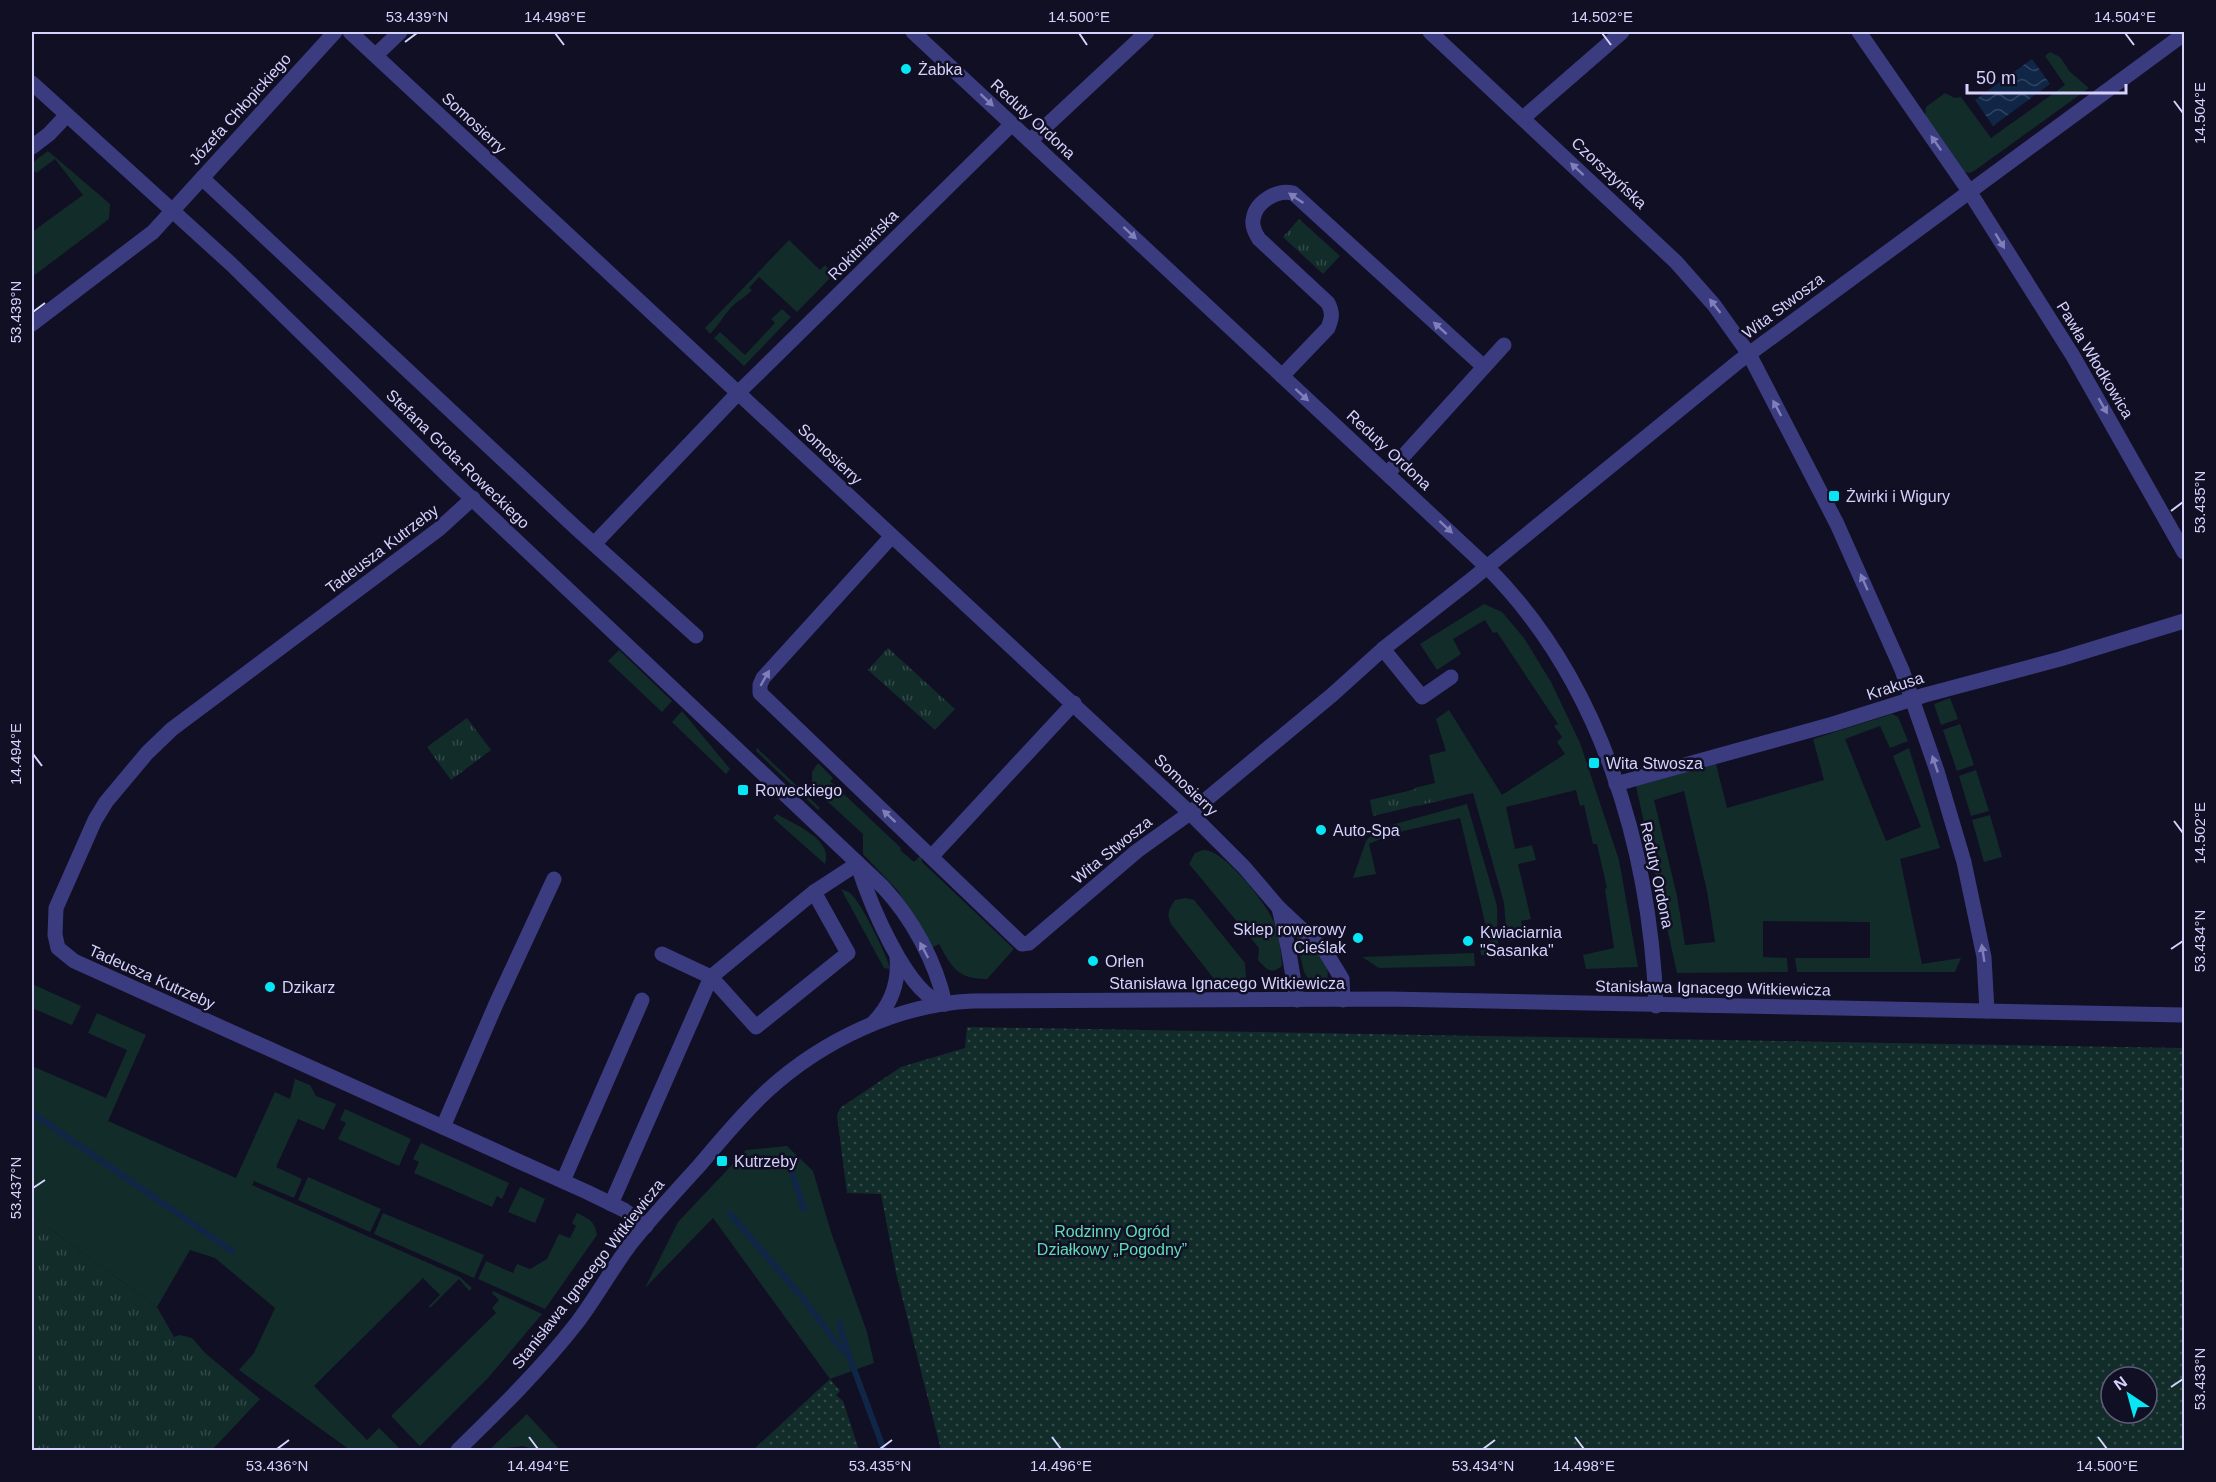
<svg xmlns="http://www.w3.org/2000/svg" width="2216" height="1482" font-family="Helvetica,sans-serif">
<defs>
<pattern id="park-tufts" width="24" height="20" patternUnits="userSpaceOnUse" patternTransform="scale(1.5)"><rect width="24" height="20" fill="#122c2a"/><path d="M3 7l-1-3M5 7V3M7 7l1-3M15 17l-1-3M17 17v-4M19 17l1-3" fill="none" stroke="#344a4a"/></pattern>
<pattern id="garden-dots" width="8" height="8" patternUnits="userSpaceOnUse" patternTransform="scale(1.5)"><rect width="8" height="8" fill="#122c2a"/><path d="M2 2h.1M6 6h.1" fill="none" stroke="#344a4a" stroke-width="1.8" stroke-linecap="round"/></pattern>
<pattern id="water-waves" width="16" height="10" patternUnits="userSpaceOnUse" patternTransform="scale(1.5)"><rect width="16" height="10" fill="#0f2646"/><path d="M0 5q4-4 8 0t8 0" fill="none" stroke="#314562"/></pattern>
</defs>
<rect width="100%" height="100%" fill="#110f23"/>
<!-- grass -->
<g fill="#122c2a" fill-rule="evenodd">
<path d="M2050,52L2060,57L2070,72L2089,88L1974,171L1970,173L1964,172L1925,115L1926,107L1945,93L1955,98L1961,97L1991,138L2065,85L2045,56Z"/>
<path d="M48,151L110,204L109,219L32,277V232L83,195L55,159L36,173L32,168V163Z"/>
<path d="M789,240L820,270L825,265L834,274L797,312L759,277L749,288L752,290C745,298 736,301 729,310C722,318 718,326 710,334L705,328Z"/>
<path d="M782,309L791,317L744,366L714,338L720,332L745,355L775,323L771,319Z"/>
<path d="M1484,604L1502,612L1524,638L1551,682L1580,743L1619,860L1638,967L1586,969L1583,955L1614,948L1605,889L1607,888L1597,844H1593L1584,805L1580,806L1576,790L1506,807L1515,849L1532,845L1536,860L1518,864L1531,919L1521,921L1525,939L1507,941L1504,903L1473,793L1418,806L1414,788L1435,783L1429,755L1446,751L1436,719L1449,710L1502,795L1565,754L1557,742L1562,737L1554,726L1558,724L1497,632L1493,633L1485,620L1453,639L1461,654L1437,670L1420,644Z"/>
<path d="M619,650L672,701L662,712L608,661Z"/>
<path d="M1950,698L1958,719L1941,725L1934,704Z"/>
<path d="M682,711L730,769L726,774L672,722Z"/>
<path d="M1892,714L1898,717L1908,741L1890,748L1880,726L1845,739L1886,841L1921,827L1893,756L1909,748L1940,848L1900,859L1922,964L1961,958L1955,972H1797L1795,958H1870V922L1763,921V957L1787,958L1788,972L1677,973L1636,786L1716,764L1727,808L1824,780L1813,739ZM1684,791L1707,891L1715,942L1685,945L1677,896L1654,800Z"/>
<path d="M1960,724L1974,765L1957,771L1943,730Z"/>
<path d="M757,748L820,808L818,810L756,751Z"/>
<path d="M818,763L833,778L830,781L901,848L900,850L914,862L921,855L922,862L1014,949L987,979C958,979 952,968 939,944L930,949L899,892L863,854V834L827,801L812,782V772Z"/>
<path d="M1976,770L1989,811L1971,816L1959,776Z"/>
<path d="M1467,804L1497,906L1498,956L1481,955L1480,946L1490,943L1460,818L1382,836L1383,838L1369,844L1376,874L1353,878L1366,841L1377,829Z"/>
<path d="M777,814C793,824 834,839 825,864L773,818Z"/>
<path d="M1990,815L2002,857L1984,862L1972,820Z"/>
<path d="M1203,850C1223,848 1265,902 1273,920C1279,934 1281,951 1282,966C1271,975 1266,969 1258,960L1259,948L1189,864L1195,853Z"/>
<path d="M841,889C846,891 850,892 853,896C863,907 887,955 890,969L884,968Z"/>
<path d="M1185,898L1194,900L1245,963L1246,978L1242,986L1227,987L1214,979L1171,924C1166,914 1169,909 1175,900Z"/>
<path d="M1300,935C1312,947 1340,970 1322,988L1313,986L1304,972L1297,941V936Z"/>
<path d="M1474,953L1475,966L1379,968L1362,957Z"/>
<path d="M32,984L81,1006L72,1025L32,1008Z"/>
<path d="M97,1013L146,1035L108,1121L236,1178L275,1092L290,1099L295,1079L310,1085L316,1096L336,1104L324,1130L298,1119L276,1167L302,1179L294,1198L254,1181L252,1185L460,1277L472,1288L469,1291L459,1279L430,1308L429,1306L440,1295L423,1278L314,1386L367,1440L379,1428L401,1450H350L239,1370L254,1353L275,1308L215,1258L190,1250L157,1307L34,1217L32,1213V1066L106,1098L127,1050L88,1033Z"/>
<path d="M345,1109L411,1139L399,1166L338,1139L346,1123L340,1120Z"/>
<path d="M421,1143L509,1183L502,1199L497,1196L492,1207L414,1173L419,1162L413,1159Z"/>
<path d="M787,1146L813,1171L831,1232L867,1332L874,1363L830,1379L713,1218L645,1288L678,1222L746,1150Z"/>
<path d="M308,1177L381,1209L370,1232L298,1200Z"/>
<path d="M520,1187L545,1199L535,1223L508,1212Z"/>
<path d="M383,1213L484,1255L474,1278L374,1234Z"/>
<path d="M577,1213C589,1219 595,1221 597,1235L545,1309L478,1279L486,1261L513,1273L517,1264L530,1269L547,1259L559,1234L570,1238L576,1226L572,1223Z"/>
<path d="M493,1291L542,1314L488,1378L420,1446L391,1416L496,1313L492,1308L499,1300L492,1293Z"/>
<path d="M527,1414L560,1450H537L523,1446L489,1450Z"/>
</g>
<!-- park -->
<g fill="url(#park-tufts)">
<path d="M1299,219L1340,256L1323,274L1283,237Z"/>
<path d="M888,648L955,709L935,730L868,670Z"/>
<path d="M467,718L491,750L451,780L427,747Z"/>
<path d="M1433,785L1436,801L1373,816L1370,800Z"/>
<path d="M32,1213L34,1217L157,1307L174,1337L180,1335L192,1338L205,1353L260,1399L212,1450H32Z"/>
</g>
<!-- garden -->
<g fill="url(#garden-dots)" fill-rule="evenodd">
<path d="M967,1027L2184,1048V1450H941L896,1273L881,1194L847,1193L837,1116L840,1108L901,1067L965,1048ZM2111,1377H2147V1413H2111Z"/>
<path d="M830,1379L840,1391L836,1395L843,1401L859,1450H753Z"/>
</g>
<!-- water -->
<path fill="url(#water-waves)" d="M2032,59L2050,84L1993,126L1975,100Z"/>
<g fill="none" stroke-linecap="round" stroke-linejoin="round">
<!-- stream -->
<g stroke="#0f2646" stroke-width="6">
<path d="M32,1113L232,1251"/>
<path d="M790,1166L804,1209"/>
<path d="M730,1214L802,1297L841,1349L848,1353"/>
<path d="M839,1323L848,1353L884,1450"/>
</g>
<!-- minor -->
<g stroke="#3b3b80" stroke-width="15">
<path d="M350,32L1190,813L1244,867L1279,908L1325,951L1342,979L1343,1000"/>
<path d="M913,32L1487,567C1601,681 1650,848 1656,1006"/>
<path d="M1430,32L1676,262L1714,305L1749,354L1837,524L1902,670L1937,771L1964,862L1984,957L1987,1011"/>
<path d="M1859,32L1969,191L2073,356L2184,552"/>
<path d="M376,55L400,32"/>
<path d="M32,83L231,264L449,477L883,887C912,918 936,962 945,1004"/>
<path d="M1523,118L1622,32"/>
<path d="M1030,141L1147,32"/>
<path d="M32,147L49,134L67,115"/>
<path d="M202,178L575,527L696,636"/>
<path d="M32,324L153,232L335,32"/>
<path d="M1282,376L1328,328C1332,318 1333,313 1328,303L1259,239C1255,233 1252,227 1253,220C1255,202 1277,189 1293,193L1484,367"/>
<path d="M1388,473L1504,345"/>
<path d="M473,498L439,529L172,729L147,753L106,802L95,820L56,908L55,935L58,948L74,961L587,1192L624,1210L646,1226"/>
<path d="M892,536L763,678L760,685V693L1022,944L1029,943L1137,851L1190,813L1332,695L1383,649L1471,580L1738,362L2184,34"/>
<path d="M594,544L739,392L1012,124"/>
<path d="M1383,649L1422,697L1451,677"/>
<path d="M1616,784L1833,724L1925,695L2060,659L2184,621"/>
<path d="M932,856L1074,703"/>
<path d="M858,866C869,900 907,997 945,1004"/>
<path d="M1279,908L1288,947L1297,1000"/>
<path d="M662,954L711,977L756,1027L848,953L814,892"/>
<path d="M873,1023C891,1005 899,982 897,958"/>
<path d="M443,1127L496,1004L554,879"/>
<path d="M563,1181L642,1000"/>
<path d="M611,1204L711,977L814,892L857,864"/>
<path d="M458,1450C499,1410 540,1370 576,1324C596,1298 612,1268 632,1242C653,1216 676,1191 698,1167C721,1140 743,1113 768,1090C823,1040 899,1004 973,1001L1389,999L2184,1015"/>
</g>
</g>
<!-- one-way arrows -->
<defs><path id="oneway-solid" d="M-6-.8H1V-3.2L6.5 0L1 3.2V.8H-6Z" transform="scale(1.5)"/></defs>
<g fill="#807fb9">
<use href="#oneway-solid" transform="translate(987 100) rotate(43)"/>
<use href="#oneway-solid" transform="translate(1936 143) rotate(-125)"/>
<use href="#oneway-solid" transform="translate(1577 169) rotate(-137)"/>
<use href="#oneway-solid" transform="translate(1296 198) rotate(-146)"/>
<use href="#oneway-solid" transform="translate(1130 233) rotate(43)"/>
<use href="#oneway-solid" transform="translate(2000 241) rotate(59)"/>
<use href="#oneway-solid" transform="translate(1715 306) rotate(-128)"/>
<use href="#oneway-solid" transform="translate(1440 328) rotate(-138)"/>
<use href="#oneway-solid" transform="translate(1302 395) rotate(42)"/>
<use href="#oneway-solid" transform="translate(2103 406) rotate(60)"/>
<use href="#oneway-solid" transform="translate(1777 408) rotate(-118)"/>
<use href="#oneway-solid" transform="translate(1446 527) rotate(43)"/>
<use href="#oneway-solid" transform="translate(1864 582) rotate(-114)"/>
<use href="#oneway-solid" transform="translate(765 678) rotate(-60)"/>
<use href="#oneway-solid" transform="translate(1935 764) rotate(-109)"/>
<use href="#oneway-solid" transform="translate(889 816) rotate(-137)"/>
<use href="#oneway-solid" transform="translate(924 950) rotate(-118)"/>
<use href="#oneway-solid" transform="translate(1983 953) rotate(-99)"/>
</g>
<!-- ticks -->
<path fill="none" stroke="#d5d2fe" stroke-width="2" d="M555,33L564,45M1079,33L1087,45M1602,33L1611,45M2125,33L2134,45M405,42L417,33M2174,101L2183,113M33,312L45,303M2171,511L2183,502M33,754L42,766M2174,821L2183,833M2171,949L2183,941M33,1188L45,1180M2171,1387L2183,1379M529,1437L538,1449M1052,1437L1061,1449M1575,1437L1584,1449M2098,1437L2107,1449M277,1449L289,1440M880,1449L892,1440M1483,1449L1495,1440"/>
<!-- markers -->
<g fill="#07e6f4" stroke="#110f23" stroke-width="2">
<circle cx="906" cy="69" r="6"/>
<rect x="1828" y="490" width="12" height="12" rx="3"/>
<rect x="1588" y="757" width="12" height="12" rx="3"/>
<rect x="737" y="784" width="12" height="12" rx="3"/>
<circle cx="1321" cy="830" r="6"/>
<circle cx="1358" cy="938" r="6"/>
<circle cx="1468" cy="941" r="6"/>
<circle cx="1093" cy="961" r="6"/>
<circle cx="270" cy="987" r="6"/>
<rect x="716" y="1155" width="12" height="12" rx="3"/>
</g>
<g text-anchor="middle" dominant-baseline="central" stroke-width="5" stroke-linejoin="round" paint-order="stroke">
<!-- poi labels -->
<g font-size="16" fill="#d5d2fe" stroke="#110f23" text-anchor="start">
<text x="918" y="69">Żabka</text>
<text x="1846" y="496">Żwirki i Wigury</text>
<text x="1606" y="763">Wita Stwosza</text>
<text x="755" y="790">Roweckiego</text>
<text x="1333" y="830">Auto-Spa</text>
<text x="1346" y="929" text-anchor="end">Sklep rowerowy<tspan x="1346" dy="18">Cieślak</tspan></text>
<text x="1480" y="932">Kwiaciarnia<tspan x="1480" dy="18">"Sasanka"</tspan></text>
<text x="1105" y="961">Orlen</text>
<text x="282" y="987">Dzikarz</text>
<text x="734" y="1161">Kutrzeby</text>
</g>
<!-- street labels -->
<g font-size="16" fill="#d5d2fe" stroke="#110f23">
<text transform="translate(240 109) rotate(-48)">Józefa Chłopickiego</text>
<text transform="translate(1033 119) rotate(43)">Reduty Ordona</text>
<text transform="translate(474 123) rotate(43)">Somosierry</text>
<text transform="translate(1609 173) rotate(43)">Czorsztyńska</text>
<text transform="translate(863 245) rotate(-45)">Rokitniańska</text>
<text transform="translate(1783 306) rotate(-37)">Wita Stwosza</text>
<text transform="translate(2095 360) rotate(59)">Pawła Włodkowica</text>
<text transform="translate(1389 450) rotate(43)">Reduty Ordona</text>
<text transform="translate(830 454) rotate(43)">Somosierry</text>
<text transform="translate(458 459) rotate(44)">Stefana Grota-Roweckiego</text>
<text transform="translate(382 549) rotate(-37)">Tadeusza Kutrzeby</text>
<text transform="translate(1895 686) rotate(-18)">Krakusa</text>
<text transform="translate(1186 785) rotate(44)">Somosierry</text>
<text transform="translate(1112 850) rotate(-39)">Wita Stwosza</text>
<text transform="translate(1657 875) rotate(78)">Reduty Ordona</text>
<text transform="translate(152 977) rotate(24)">Tadeusza Kutrzeby</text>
<text x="1227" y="983">Stanisława Ignacego Witkiewicza</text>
<text transform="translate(1713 988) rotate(1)">Stanisława Ignacego Witkiewicza</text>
<text transform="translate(588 1274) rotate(-52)">Stanisława Ignacego Witkiewicza</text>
</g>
<!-- park labels -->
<g font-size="16" fill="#60dcb8" stroke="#110f23">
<text x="1112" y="1231">Rodzinny Ogród<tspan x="1112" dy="18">Działkowy „Pogodny”</tspan></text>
</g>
</g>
<!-- border -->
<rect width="2216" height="1482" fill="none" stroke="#110f23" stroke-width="66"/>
<!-- north arrow -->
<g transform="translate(2129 1395) rotate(324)"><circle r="28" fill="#110f23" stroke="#5f5d7b" stroke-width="1.5"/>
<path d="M0-4.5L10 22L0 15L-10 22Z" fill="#07e6f4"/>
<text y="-9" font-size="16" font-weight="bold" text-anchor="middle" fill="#d5d2fe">N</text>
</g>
<!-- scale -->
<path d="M1967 84v9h159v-9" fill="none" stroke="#d5d2fe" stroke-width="3"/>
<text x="1976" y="84" font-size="18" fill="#d5d2fe" stroke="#110f23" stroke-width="4.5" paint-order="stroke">50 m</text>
<rect x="33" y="33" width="2150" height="1416" fill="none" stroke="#d5d2fe" stroke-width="2"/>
<g font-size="15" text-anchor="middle" fill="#d5d2fe">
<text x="417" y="22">53.439°N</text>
<text x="555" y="22">14.498°E</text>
<text x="1079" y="22">14.500°E</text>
<text x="1602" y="22">14.502°E</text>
<text x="2125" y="22">14.504°E</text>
<text transform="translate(2200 113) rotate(-90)" y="5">14.504°E</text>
<text transform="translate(16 312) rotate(-90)" y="5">53.439°N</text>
<text transform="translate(2200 502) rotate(-90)" y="5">53.435°N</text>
<text transform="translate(16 754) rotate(-90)" y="5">14.494°E</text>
<text transform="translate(2200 833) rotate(-90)" y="5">14.502°E</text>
<text transform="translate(2200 941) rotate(-90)" y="5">53.434°N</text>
<text transform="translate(16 1188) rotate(-90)" y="5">53.437°N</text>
<text transform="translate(2200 1379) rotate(-90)" y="5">53.433°N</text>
<text x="277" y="1471">53.436°N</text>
<text x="538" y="1471">14.494°E</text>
<text x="880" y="1471">53.435°N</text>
<text x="1061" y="1471">14.496°E</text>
<text x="1483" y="1471">53.434°N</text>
<text x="1584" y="1471">14.498°E</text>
<text x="2107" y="1471">14.500°E</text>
</g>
</svg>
